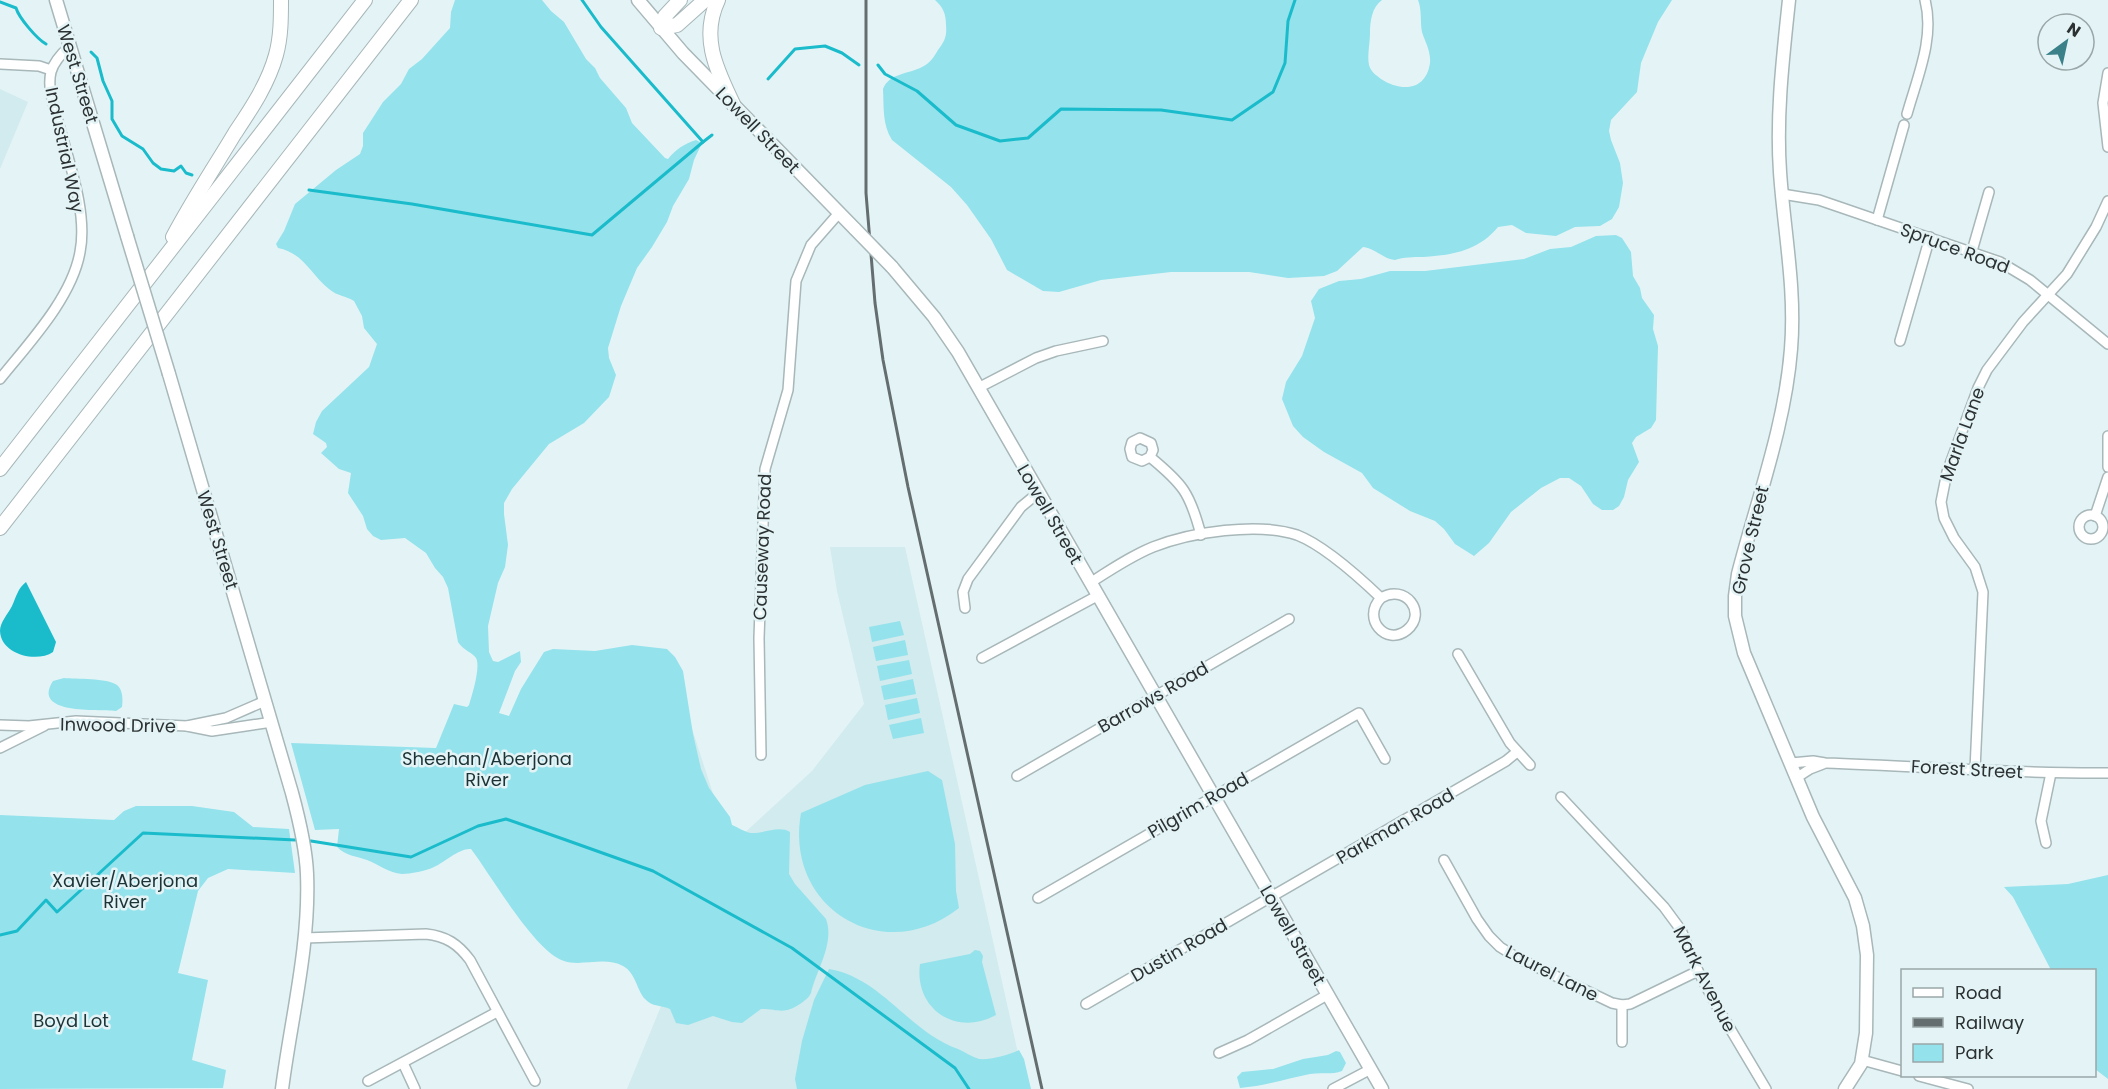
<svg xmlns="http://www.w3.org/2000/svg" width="2108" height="1089" font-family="Poppins,sans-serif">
<rect width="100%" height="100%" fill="#e4f4f6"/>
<!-- built -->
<g fill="#d1ebee">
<path d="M0,89L28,102L0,169Z"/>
<path d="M830,547H905L1026,1089H627L673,977L674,673L730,846L812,771L864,704L837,591Z"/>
</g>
<!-- green -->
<g fill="#94e2ec">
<path d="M455,0H542L551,11L564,22L586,59L595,68L600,78L626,108L632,123L665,158L668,159C676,149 684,144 696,140L702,143L694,160L689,179L673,206L667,222L652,247L637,268L621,306L608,348L609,358L616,375L609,397L584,423L549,444L512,489L504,503V514L508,545L505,567L498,583L488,626L489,652L493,661L498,662L520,651L521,662L515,671L499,713L509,716L521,689L544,652L553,649L595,651L632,645L667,649L675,657L683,671L693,734L701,769L709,788L730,817L732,825C738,827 744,832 751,833C763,834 779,825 790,832L789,874L795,884L826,919C835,943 816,971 811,993C808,999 805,1000 800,1004C783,1015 779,1009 761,1009L742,1023L732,1022L713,1016L688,1025L676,1023L670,1009C662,1005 652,1007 645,999C637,991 636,973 623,966C605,956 581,967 564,961C534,951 491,875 471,849C459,848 445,862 434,867C426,871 410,874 402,874C389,873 378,864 367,860C356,856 346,856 337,847L339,829L315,830L291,743L436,748L454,704L467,707L469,705C472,695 481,667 476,658C473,653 463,650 458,642L448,588L443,577L435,568L426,553L405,538L381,540L373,536L367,529L363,516L348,493L351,473L339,469L321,453L327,447L326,443L313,434L316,422L322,411L369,367L377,344L364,328L362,316L354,301C346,296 337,296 329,289C311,275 304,253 278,248L276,244L284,231L295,204L336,170L360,154L363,146V133L383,102L401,84L409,69L422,59L450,28L451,12Z"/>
<path d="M935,0H1382C1372,7 1370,21 1370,33C1370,43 1367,56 1369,65C1371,72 1376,75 1381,79C1401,92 1426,91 1430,63C1431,51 1425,42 1422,32C1420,21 1422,10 1418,0H1672L1658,22L1641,63L1637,92L1611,120L1609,131L1611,140L1620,163L1623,183L1619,207L1612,219L1600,226L1575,227L1556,236L1526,233L1512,225L1498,227C1478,251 1453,255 1423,257C1413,257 1404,257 1395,260C1383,259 1375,248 1363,247L1337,271L1324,276L1288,278L1249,272H1171L1101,280L1059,292L1043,291L1007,270L991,239L967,205L951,187L892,140C882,124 884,107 883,89C889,73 909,74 922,67C930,63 934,57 938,50C945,41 947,36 946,25C946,14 943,7 935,0Z"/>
<path d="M1616,235L1622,238L1631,252L1633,276L1640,288L1642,298L1654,315L1653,329L1658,346L1656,420L1651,428L1636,437L1632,443L1639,462L1628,480L1624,497L1619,506L1613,510H1602L1593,504L1581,486L1569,478H1560L1541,488L1511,512L1489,543L1474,556L1455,544L1444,529L1435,521L1410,511L1373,488L1362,473L1324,452L1303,437L1293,426L1282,399L1286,382L1302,356L1315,318L1311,301L1319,289L1339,281L1361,279L1390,271H1425L1524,259L1550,249L1571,247L1596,236Z"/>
<path d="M900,621L904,635L872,642L869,627Z"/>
<path d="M905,640L908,655L876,661L873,647Z"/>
<path d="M909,660L912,674L880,681L877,666Z"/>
<path d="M64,678C76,679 107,678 117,685C123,690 123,700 122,707L116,711C98,709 31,715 53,681Z"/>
<path d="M913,679L916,694L884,700L881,686Z"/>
<path d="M917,698L920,713L888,720L885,705Z"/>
<path d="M921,718L924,733L893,739L889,725Z"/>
<path d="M928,771L942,780L955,844L956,891L959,908C883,968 784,908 801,813L865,785Z"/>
<path d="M136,806H192L234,812L253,827L289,829L295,873L228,869L208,878L198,891L178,973L208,980L192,1060L226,1070L223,1088L0,1089V815L114,820L124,811Z"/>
<path d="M2108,875V1079L2095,1069L2094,970H2051L2013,897L2004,887L2068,884Z"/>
<path d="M975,950L980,951L983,956L982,962L996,1015C956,1037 914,1009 920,964L970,954Z"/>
<path d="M829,969C882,978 909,1032 958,1049C965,1052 972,1057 979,1059C991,1060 1008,1055 1019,1050L1024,1059L1031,1089H797L795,1079L802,1041L814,1000Z"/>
<path d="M1336,1051L1340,1052L1346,1063L1342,1071C1332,1075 1321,1072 1310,1074C1286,1079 1264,1086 1240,1088L1237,1077L1242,1072L1273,1069L1303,1059L1328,1055Z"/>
</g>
<!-- water -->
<path fill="#1abbcb" d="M26,582L56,642L53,652C37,663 1,655 0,631C0,622 8,614 12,606C16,597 18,588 26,582Z"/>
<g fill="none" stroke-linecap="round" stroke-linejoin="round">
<!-- stream -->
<g stroke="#1abbcb" stroke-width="3">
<path d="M582,0L601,27L703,142L712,135"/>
<path d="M0,2L16,8C19,18 37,39 46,44"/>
<path d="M91,52L97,58L103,81L112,101V119L122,136L143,149L153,163L161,169L174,171L181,166L186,173L192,175"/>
<path d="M878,65L885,74L917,91L956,125L1000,141L1028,138L1061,109L1161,110L1232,120L1273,92L1285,63L1288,21L1295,0"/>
<path d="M768,79L795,49L825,46L842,53L859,65"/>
<path d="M309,190L412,204L592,235L703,142"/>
<path d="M311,841L411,857L478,826L506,819L566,840L653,871L792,948L955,1068L969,1089"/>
<path d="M0,935L17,931L46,900L57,912L143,833L295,840"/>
</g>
<defs>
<g id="minor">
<path d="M0,64L39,66L51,70"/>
<path d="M2108,73L2103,103L2108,147"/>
<path d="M1907,114C1917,78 1935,38 1925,0"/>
<path d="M1782,194L1819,200L2000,262L2030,280L2108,344"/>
<path d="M1877,220L1904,125"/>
<path d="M1972,251L1989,192"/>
<path d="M1900,341L1930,237"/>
<path d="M0,379C28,344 72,298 80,252C88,212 68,160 58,121C54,105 47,88 51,72C54,61 62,53 70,46"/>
<path d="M978,388L1036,358L1056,351L1103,341"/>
<path d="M2108,436V467"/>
<path d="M1150,457L1142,461L1132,457L1130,449L1132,442L1140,438L1151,443L1153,450L1150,457C1183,484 1190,493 1201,535"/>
<circle cx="2091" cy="527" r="12"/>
<path d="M2095,516L2108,477"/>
<path d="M1090,583C1110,570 1131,556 1153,547C1191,532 1258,522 1297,535C1323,545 1360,578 1381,598C1361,618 1386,647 1407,630C1428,613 1405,583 1381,598"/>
<path d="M965,608L963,592L968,579L1021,507L1038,493"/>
<path d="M1458,654L1510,743L1530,765"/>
<path d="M982,658L1097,596"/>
<path d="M0,725L29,726L76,721L187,726L212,731L272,722"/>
<path d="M187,726L226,718L265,701"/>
<path d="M0,748L44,726"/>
<path d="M761,755L759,638L765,469L788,390L796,281L811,245L839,213"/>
<path d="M1791,763L1813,761L1825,763C1920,766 2014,774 2108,773"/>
<path d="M1975,770L1983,592L1975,567L1954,538L1944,518L1941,502L1947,472L1978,388L1987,370L2023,322L2067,274L2096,227L2108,201"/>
<path d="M1017,776L1289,619"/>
<path d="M1796,778L1810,769L1823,764"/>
<path d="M1561,797L1664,907L1681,930L1698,971L1716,1005L1766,1089"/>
<path d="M2046,843L2041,821L2051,773"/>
<path d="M1444,860L1477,919L1489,936L1500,947L1516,957L1612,1003L1622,1005L1630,1004L1698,971"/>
<path d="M1038,898L1359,713L1385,759"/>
<path d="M304,938L426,934C446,936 458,944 470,960L535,1081"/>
<path d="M1086,1004L1506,761L1517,752"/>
<path d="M1622,1005V1042"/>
<path d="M1219,1053L1248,1040L1327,995"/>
<path d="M1862,1060L1902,1071"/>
<path d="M403,1063L415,1089"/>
<path d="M1919,1076L1968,1089"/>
<path d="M368,1081L497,1012"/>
<path d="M1333,1089L1371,1069"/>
</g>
<g id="major">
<path d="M56,0L127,236"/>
<path d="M638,0L683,53L855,229"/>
<path d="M1789,0C1783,57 1776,115 1780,172C1784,231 1796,289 1791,349C1785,426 1757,500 1738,574L1735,596V616L1744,653L1813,817L1855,898L1863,926L1867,955L1866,1033L1861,1064L1845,1089"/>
<path d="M892,267L934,317L958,352L1382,1089"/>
<path d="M169,374L292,793C299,819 306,847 307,874C310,945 291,1019 282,1089"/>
</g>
<g id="highway">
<path d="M680,0L665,16L661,28L677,25L705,0"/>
<path d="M718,0C700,38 717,70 733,104"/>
<path d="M173,237C192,201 214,168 235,133C251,109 268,84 276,55C281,37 281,18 281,0"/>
<path d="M0,469L365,0"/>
<path d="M0,528L411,0"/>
</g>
</defs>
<!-- minor casing -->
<use href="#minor" stroke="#a8b7b9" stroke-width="12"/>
<!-- major casing -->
<use href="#major" stroke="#a8b7b9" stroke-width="15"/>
<!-- highway casing -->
<use href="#highway" stroke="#a8b7b9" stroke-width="16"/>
<!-- minor -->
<use href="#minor" stroke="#fff" stroke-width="9"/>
<!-- major -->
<use href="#major" stroke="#fff" stroke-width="12"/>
<!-- highway -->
<use href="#highway" stroke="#fff" stroke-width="14"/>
<!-- rail -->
<path stroke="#646d6f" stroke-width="3" d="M866,0V193L875,303L883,360L908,487L1042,1089"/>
<defs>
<g id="major-bridge">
<path d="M855,229L892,267"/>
<path d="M127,236L169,374"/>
</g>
</defs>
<!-- major-bridge casing -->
<use href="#major-bridge" stroke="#a8b7b9" stroke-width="15" stroke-linecap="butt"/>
<!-- major-bridge -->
<use href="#major-bridge" stroke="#fff" stroke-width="12"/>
</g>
<g text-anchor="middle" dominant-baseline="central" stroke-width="5" stroke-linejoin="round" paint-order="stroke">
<!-- street labels -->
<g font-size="18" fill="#2c3233" stroke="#e4f4f6">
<text transform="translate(78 74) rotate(73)">West Street</text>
<text transform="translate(758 130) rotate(46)">Lowell Street</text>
<text transform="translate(65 150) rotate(78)">Industrial Way</text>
<text transform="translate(1955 248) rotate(20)">Spruce Road</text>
<text transform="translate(1962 434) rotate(-70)">Marla Lane</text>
<text transform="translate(1050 514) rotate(60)">Lowell Street</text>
<text transform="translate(218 540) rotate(73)">West Street</text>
<text transform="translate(1750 540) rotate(-77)">Grove Street</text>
<text transform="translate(762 547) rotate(-88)">Causeway Road</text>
<text transform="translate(1153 697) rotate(-30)">Barrows Road</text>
<text transform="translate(118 725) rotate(1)">Inwood Drive</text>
<text transform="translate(1967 769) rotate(3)">Forest Street</text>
<text transform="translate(1198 805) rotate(-30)">Pilgrim Road</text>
<text transform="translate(1395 826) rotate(-30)">Parkman Road</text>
<text transform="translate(1293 935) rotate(60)">Lowell Street</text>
<text transform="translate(1179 950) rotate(-30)">Dustin Road</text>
<text transform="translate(1552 973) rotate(27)">Laurel Lane</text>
<text transform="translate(1705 979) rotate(63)">Mark Avenue</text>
</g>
<!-- park labels -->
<g font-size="18" fill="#1c3437" stroke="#e4f4f6">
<text x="487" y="758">Sheehan/Aberjona<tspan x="487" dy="21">River</tspan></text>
<text x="125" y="880">Xavier/Aberjona<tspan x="125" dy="21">River</tspan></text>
<text x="71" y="1020">Boyd Lot</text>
</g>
</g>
<!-- legend -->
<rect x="1901" y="969" width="195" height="108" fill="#e4f4f6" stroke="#9aa6a8" stroke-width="1.5"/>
<rect x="1913" y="988" width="30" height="9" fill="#ffffff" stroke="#9aa6a8" stroke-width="1.5"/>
<text x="1955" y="999" font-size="18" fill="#2c3233">Road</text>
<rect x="1913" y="1018" width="30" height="9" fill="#646d6f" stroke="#9aa6a8" stroke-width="1.5"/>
<text x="1955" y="1029" font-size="18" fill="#2c3233">Railway</text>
<rect x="1913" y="1044" width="30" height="18" fill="#94e2ec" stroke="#9aa6a8" stroke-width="1.5"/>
<text x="1955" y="1059" font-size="18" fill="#2c3233">Park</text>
<!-- north arrow -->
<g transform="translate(2066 42) rotate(33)"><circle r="28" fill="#e4f4f6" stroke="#9aa6a8" stroke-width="1.5"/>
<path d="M0-4.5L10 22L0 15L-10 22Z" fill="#3a8189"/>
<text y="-9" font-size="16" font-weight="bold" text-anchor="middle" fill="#2c3233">N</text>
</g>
</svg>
